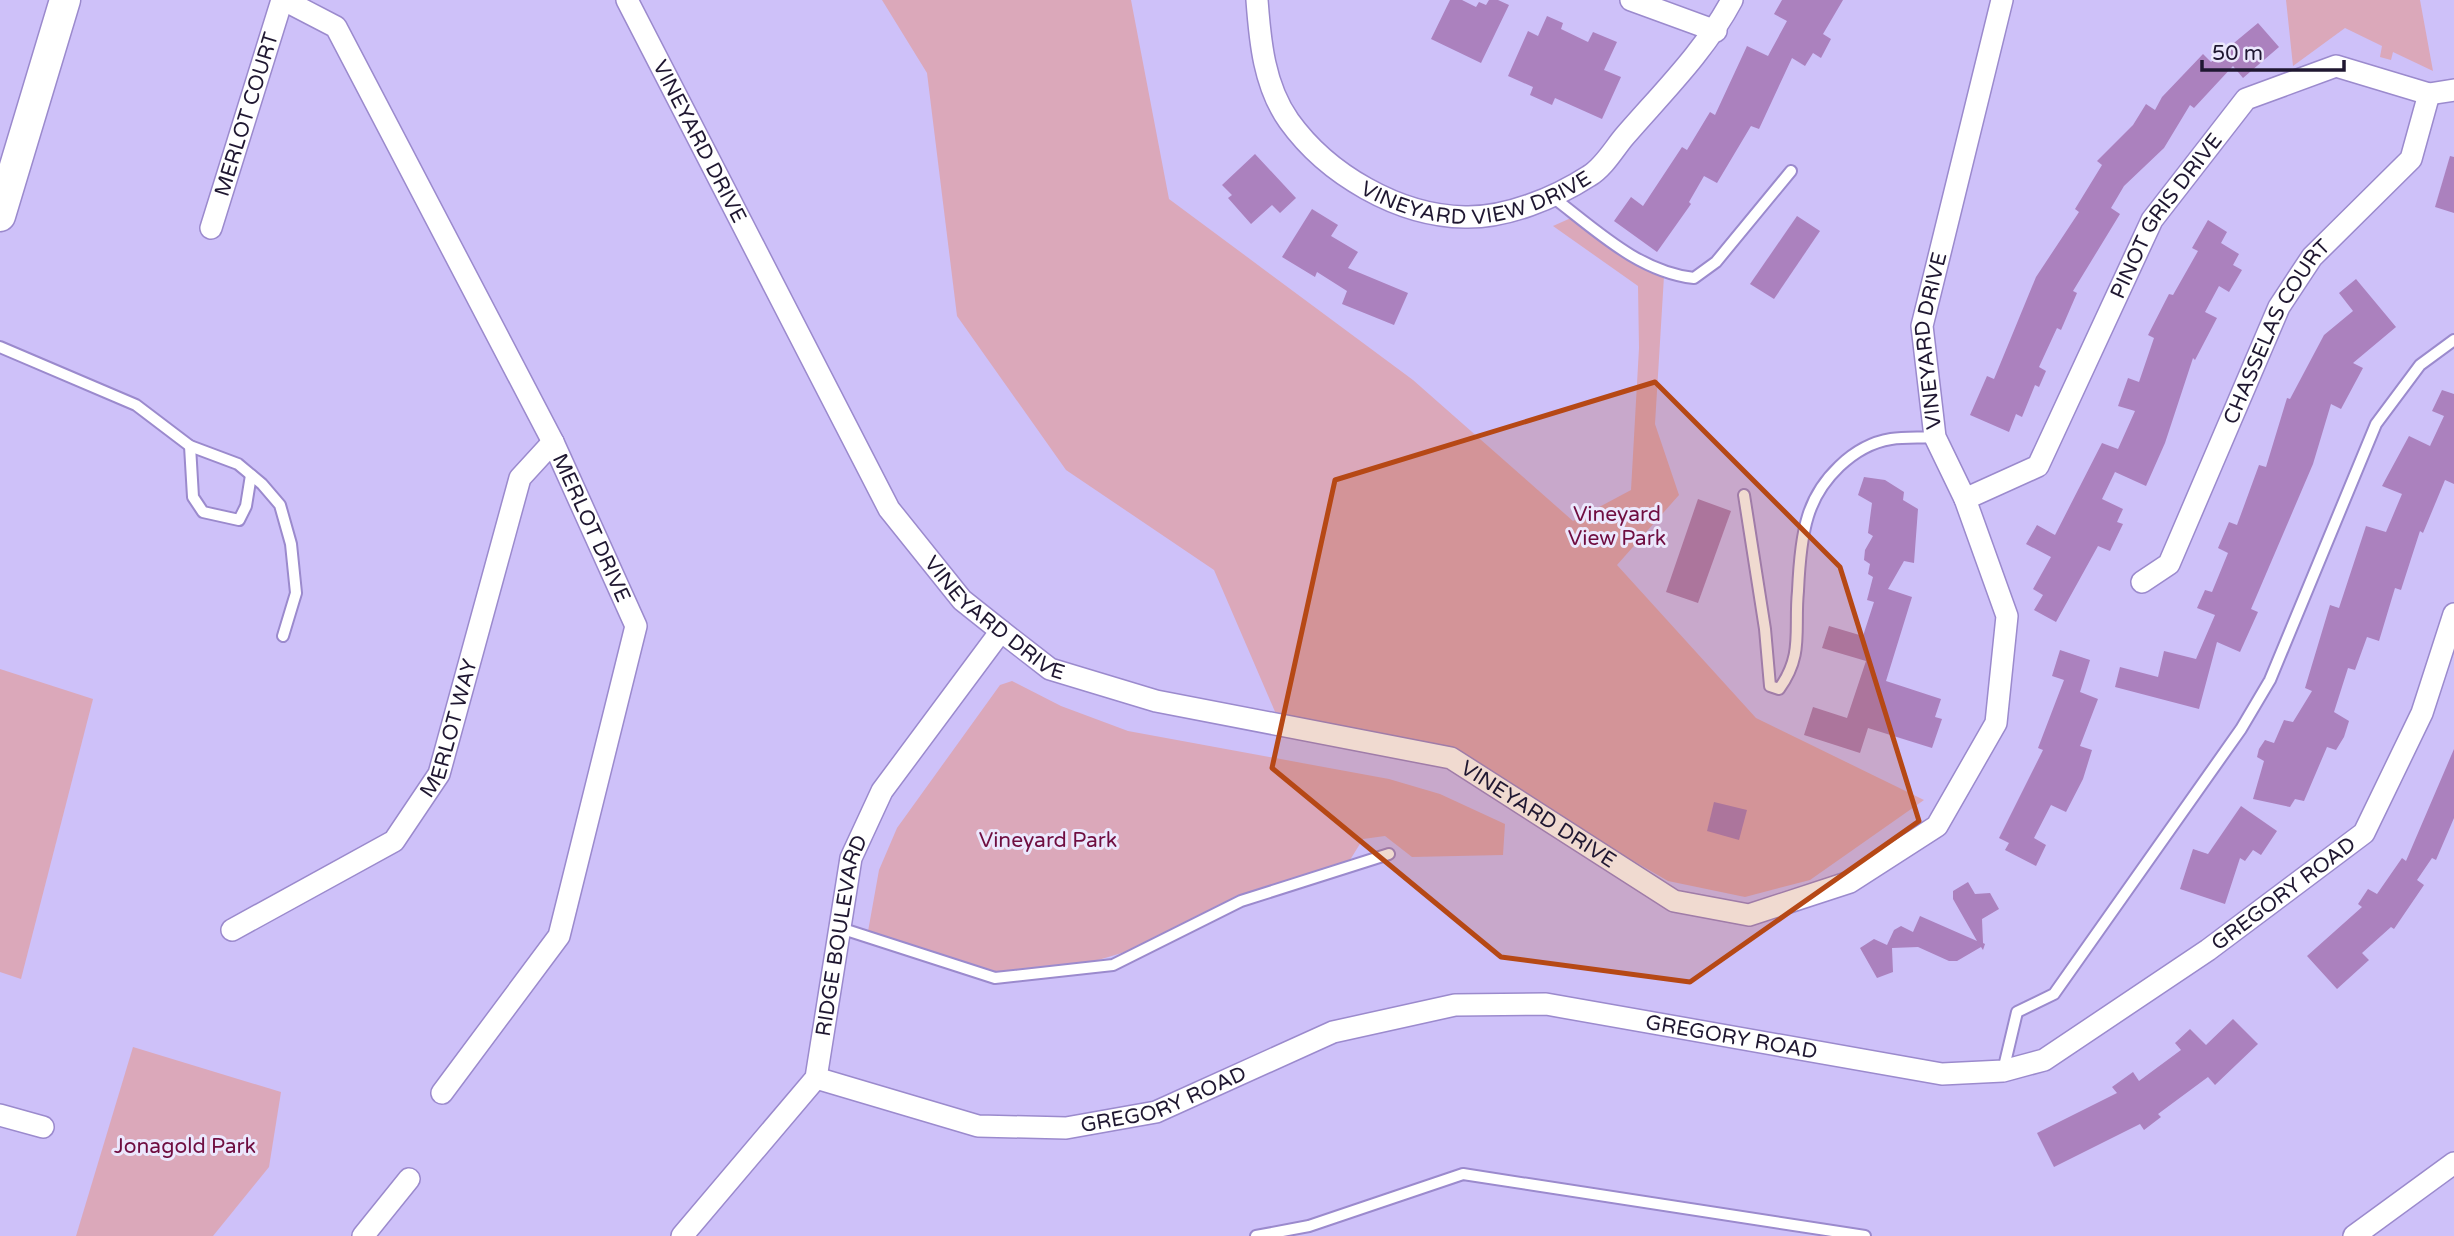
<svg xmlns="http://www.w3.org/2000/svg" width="2454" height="1236" font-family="'Varela Round',sans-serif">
<rect width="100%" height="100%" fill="#cec1f9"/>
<!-- green -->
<g fill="#dba8ba">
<path d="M882,0H1131L1169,199L1413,380L1573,521L1631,490L1639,348L1638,286L1553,226L1571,218L1664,276L1655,424L1679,495L1617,565L1756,718L1924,800L1810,880L1745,897L1668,881L1431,744L1276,714L1214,570L1066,470L957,316L927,73Z"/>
<path d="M2286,0H2420L2433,71L2393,52L2391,60L2380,57L2382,46L2345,28L2293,66Z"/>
<path d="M0,669L93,699L21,979L0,972Z"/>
<path d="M1012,681L1061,706L1128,731L1389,779L1440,794L1505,824L1503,855L1412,857L1385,836L1363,839L1345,868C1233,896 1135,970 1017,972C966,973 915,951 867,937L879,870L897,828L1000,685Z"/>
<path d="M133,1047L281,1092L269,1167L213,1236H76Z"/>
</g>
<!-- building -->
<g fill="#ab81be">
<path d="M1450,0H1462L1476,7L1479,2L1486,5L1489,0H1498L1509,5L1481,63L1431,39Z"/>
<path d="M1782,0H1843L1823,34L1831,39L1821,58L1813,53L1805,66L1792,58L1759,129L1751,126L1717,183L1704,176L1689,202L1691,204L1657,252L1614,221L1631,197L1643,206L1682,147L1687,150L1710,112L1715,115L1747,46L1768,56L1787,21L1774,14Z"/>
<path d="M1547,16L1563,23L1561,29L1588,42L1593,32L1617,42L1604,70L1621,77L1602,119L1555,98L1552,105L1530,95L1533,87L1508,76L1528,31L1538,36Z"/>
<path d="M2258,23L2279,47L2243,78L2233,66L2194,108L2190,105L2164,148L2124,186L2111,208L2120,214L2073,291L2077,293L2061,330L2057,328L2039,367L2046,371L2039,387L2035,385L2022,417L2016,414L2009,432L1970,415L1987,376L1994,379L2036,277L2079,212L2075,209L2102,165L2097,161L2133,125L2146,104L2155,110L2162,97L2203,54L2211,62Z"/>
<path d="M1255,154L1296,198L1280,213L1272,205L1251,224L1228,198L1232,195L1222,185Z"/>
<path d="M2450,156L2454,157V213L2435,207Z"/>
<path d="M1312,209L1338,225L1331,236L1358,252L1348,268L1408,293L1394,325L1342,304L1347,291L1317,272L1315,277L1282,257Z"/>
<path d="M1797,216L1820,231L1774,299L1750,284Z"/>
<path d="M2208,220L2227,232L2221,243L2239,254L2233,265L2242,270L2229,292L2219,286L2205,312L2217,318L2195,360L2193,358L2165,443L2146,486L2115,472L2102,499L2123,509L2117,522L2123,524L2110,551L2098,546L2056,622L2034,610L2043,595L2033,589L2051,557L2026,544L2037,525L2055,535L2102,443L2118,449L2135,411L2118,406L2128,378L2139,382L2154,338L2148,335L2169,294L2173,295L2198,251L2192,248Z"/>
<path d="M2356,279L2396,327L2353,363L2363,368L2341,409L2331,404L2313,464L2251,609L2258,612L2240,652L2217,642L2199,709L2115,687L2120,667L2158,677L2164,651L2196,659L2215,615L2197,608L2205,590L2212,592L2228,553L2218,548L2229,522L2237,525L2259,465L2266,467L2287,398L2290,399L2324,335L2353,311L2339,293Z"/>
<path d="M2442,390L2454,394V484L2445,480L2423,533L2420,531L2401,590L2395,588L2379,641L2367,637L2355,670L2348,668L2334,712L2349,721L2344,737L2336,750L2327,747L2304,801L2295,799L2290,807L2253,799L2264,761L2257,757L2259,749L2265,740L2274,743L2284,720L2293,722L2312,691L2305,688L2330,605L2339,608L2366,526L2386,532L2402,494L2382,486L2409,436L2430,446L2444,416L2432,411Z"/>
<path d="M1864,477L1885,480L1904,492L1903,500L1918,509L1914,563L1904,561L1888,589L1912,597L1886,681L1941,699L1935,717L1942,719L1932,748L1868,728L1860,753L1804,735L1813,707L1847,718L1866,661L1822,648L1829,626L1863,636L1874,602L1867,600L1873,577L1868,574L1870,564L1864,560L1865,550L1873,536L1868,533L1872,503L1858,495Z"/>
<path d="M1698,499L1731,511L1698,603L1666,592Z"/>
<path d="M2060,650L2090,660L2080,692L2098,699L2080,746L2092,750L2083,779L2066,812L2051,805L2034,838L2046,845L2036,866L2005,850L2009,843L1999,838L2043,750L2038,748L2064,680L2052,676Z"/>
<path d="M2454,749V818L2436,860L2432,858L2417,880L2424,885L2394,929L2391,927L2362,953L2369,960L2337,989L2307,956L2362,907L2358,904L2368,889L2377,894L2402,858L2406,861Z"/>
<path d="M1714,802L1747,810L1739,840L1707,831Z"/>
<path d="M2241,806L2277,831L2261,855L2253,850L2245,861L2240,858L2225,904L2180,889L2193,849L2208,854Z"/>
<path d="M1968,882L1975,894L1990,893L1999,909L1982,919L1983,943L1985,944L1983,950L1981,947L1957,961H1949L1918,947L1892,948L1893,972L1877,978L1860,948L1874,939L1887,945L1894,930L1901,926L1913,932L1920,916L1977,941L1953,899V891Z"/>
<path d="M2233,1019L2258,1044L2215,1085L2208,1077L2158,1114L2161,1117L2144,1130L2140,1124L2054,1167L2037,1133L2117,1093L2112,1087L2133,1072L2139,1081L2181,1050L2175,1043L2190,1029L2206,1045Z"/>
</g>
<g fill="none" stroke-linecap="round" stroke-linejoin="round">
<defs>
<g id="lane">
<path d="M1550,195C1594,228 1638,272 1694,278L1716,262L1791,171"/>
<path d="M0,347L136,405L190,446L238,464L262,484L280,505L291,544L296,593L283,636"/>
<path d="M190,446L193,497L203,512L239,520L246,506L251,475"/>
<path d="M1744,495L1765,629L1770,686L1779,689C1804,655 1794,630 1798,591C1799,568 1801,538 1808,516C1819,480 1853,445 1891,439C1905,437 1920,438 1935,437"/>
<path d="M840,928L995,978L1113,965L1241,901L1389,854"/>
<path d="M2003,1071L2017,1012L2054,994L2241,729L2270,680L2376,424L2420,365L2454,340"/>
<path d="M1256,1236L1309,1226L1463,1174L1865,1236"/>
</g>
<g id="street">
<path id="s1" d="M284,0L336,27L553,442L636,626L559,936L442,1093"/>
<path id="s2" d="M627,0L889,509L962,600L1001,631L1050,669L1156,701L1451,758L1674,901L1749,915L1850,882L1937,826L1996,723L2007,616L1965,499L1935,437L1922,326L2002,0"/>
<path id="s3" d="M1257,0C1260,41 1264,86 1289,121C1327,174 1398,216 1465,217C1506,218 1555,198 1589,176C1603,168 1614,149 1624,137C1662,93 1705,51 1732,0"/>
<path d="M1631,0L1716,31"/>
<path id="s4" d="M211,228L282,0"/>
<path id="s5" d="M1965,499L2038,466L2152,220L2246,99L2336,66L2429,94L2454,90"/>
<path id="s6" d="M2142,582L2169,564L2279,307L2312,257L2411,159L2429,94"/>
<path id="s7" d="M232,930L394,841L439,774L520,478L553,442"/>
<path id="s8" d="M816,1078L978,1126L1066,1128L1156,1112L1333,1032L1455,1005L1546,1004L1942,1074L2003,1071L2044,1060L2208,950L2364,833L2422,713L2454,614"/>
<path d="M0,1115L43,1127"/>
<path d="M363,1236L409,1179"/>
<path id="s9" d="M682,1236L816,1078L851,858L882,791L1001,631"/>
<path d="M2354,1236L2454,1163"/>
</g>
<path id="secondary" d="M0,216L65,0"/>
</defs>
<!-- lane casing -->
<use href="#lane" stroke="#9b8acd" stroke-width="14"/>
<!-- street casing -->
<use href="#street" stroke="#9b8acd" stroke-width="24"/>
<!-- secondary casing -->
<use href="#secondary" stroke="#9b8acd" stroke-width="33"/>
<!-- lane -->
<use href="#lane" stroke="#fff" stroke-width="10"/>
<!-- street -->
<use href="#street" stroke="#fff" stroke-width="21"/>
<!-- secondary -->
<use href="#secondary" stroke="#fff" stroke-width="30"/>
</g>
<!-- marked area -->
<path fill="#b64815" fill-opacity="0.2" stroke="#b64815" stroke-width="5" stroke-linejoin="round" d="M1655,382L1840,567L1919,821L1690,982L1501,957L1272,768L1335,480Z"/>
<g text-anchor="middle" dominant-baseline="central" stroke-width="6" stroke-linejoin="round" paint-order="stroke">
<!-- street labels -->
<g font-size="21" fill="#1f1731" stroke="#ece8fd">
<text stroke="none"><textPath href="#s4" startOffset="119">MERLOT COURT</textPath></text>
<text stroke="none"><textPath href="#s2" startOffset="159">VINEYARD DRIVE</textPath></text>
<text stroke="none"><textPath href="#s3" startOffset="346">VINEYARD VIEW DRIVE</textPath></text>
<text stroke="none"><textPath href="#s5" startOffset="362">PINOT GRIS DRIVE</textPath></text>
<text stroke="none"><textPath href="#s6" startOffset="289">CHASSELAS COURT</textPath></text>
<text stroke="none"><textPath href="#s2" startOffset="2280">VINEYARD DRIVE</textPath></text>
<text stroke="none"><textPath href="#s1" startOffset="621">MERLOT DRIVE</textPath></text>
<text stroke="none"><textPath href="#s2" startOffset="726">VINEYARD DRIVE</textPath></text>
<text stroke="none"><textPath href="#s7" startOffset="312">MERLOT WAY</textPath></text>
<text stroke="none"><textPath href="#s2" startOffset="1316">VINEYARD DRIVE</textPath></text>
<text stroke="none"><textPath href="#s8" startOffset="1556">GREGORY ROAD</textPath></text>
<text stroke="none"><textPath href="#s9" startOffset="352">RIDGE BOULEVARD</textPath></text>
<text stroke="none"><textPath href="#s8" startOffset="947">GREGORY ROAD</textPath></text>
<text stroke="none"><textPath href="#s8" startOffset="359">GREGORY ROAD</textPath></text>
</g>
<!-- park labels -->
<g font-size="21" fill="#6f0d40" stroke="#ece8fd">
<text x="1617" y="514">Vineyard<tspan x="1617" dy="24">View Park</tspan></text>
<text x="1048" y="840">Vineyard Park</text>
<text x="185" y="1146">Jonagold Park</text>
</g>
</g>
<!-- scale -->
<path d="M2202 60v10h142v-10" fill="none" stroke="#1f1731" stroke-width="3.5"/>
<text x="2212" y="60" font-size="21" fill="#1f1731" stroke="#ece8fd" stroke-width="5" paint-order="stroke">50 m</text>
</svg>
